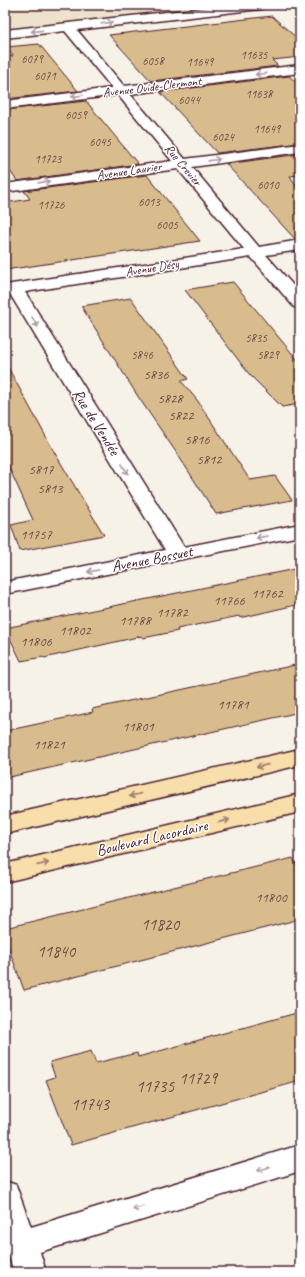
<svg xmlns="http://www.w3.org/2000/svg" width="305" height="1277" font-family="Caveat,sans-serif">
<rect width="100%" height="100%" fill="#f7f2e8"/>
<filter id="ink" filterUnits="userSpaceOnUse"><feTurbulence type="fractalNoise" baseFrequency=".025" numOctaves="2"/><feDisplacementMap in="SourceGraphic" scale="8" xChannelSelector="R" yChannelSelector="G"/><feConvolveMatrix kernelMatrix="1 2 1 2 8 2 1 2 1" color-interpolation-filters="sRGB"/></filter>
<g filter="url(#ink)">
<!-- built -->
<path fill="#eee2cd" d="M5,5H261L5,34Z"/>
<!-- building -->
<g fill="#d8bc8d" stroke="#4a1f2b">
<path d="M272,16L300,41V57L272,60L278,66L151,81L109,35Z"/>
<path d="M39,44L78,91L5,99V57L13,56L6,47Z"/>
<path d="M289,76L300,86V143L217,153L160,92Z"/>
<path d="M86,101L138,164L17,181L5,164V110Z"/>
<path d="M300,154V175L290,176L300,192V239H295L226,164Z"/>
<path d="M147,175L200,241L5,270V203L30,199L24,191Z"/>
<path d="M233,282L300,363V404L282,407L249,374L185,290Z"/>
<path d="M131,298L188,379L181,381L197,400L250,480L275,476L292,500L216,514L178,455L139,398L81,306Z"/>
<path d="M5,362L56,455L104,535L20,551L11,525L33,520L5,459Z"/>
<path d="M300,568V604L240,618L239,616L177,629L178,631L143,638L142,636L44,658L43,657L21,661L5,628Z"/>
<path d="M300,664V712L5,778V731L93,712L92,709Z"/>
<path d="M293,858L300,872V919L24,990L5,938V928Z"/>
<path d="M300,1012V1081L71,1145L46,1080L55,1077L50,1062L91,1051L96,1063L137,1053L138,1057Z"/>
</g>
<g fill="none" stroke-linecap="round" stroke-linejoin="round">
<defs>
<g id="minor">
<path d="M230,5H267L265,8L261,9L77,30L124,86L300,65V73L130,94L185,159L300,144V152L192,167L259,247L300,240V250L266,255L300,293V308L294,307L251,257L25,292L184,547L300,524V536L5,594V582L165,550L10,294L5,295V285L244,249L178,169L5,192V184L172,161L118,95L5,109V101L112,88L65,31L5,38V30Z"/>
<path d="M300,1145V1171L40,1252L46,1272H14L5,1244V1181L16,1185L31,1227Z"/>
</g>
<g id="major">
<path d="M300,749V765L5,834V816Z"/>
<path d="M300,794V812L5,882V864Z"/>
</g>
</defs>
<!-- minor casing -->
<use href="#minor" stroke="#4a1f2b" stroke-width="3"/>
<!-- major casing -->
<use href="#major" stroke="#4a1f2b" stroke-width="3"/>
<!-- minor -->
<use href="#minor" fill="#fff" fill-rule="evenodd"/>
<!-- major -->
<use href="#major" fill="#f8deab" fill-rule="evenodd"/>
</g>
<!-- one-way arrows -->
<defs><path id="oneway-shaft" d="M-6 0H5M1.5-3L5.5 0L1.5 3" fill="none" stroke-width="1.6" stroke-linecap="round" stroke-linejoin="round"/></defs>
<g stroke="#ae9aa0">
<use href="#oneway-shaft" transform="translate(107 23) rotate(-7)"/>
<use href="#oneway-shaft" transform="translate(37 31) rotate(174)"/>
<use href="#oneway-shaft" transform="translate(261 74) rotate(173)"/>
<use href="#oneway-shaft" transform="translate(77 96) rotate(173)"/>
<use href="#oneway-shaft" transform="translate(214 160) rotate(-8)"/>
<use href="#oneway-shaft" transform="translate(44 182) rotate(-8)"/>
<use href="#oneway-shaft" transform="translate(35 322) rotate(59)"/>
<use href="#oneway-shaft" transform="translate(125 469) rotate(58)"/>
<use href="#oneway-shaft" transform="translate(262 537) rotate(169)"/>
<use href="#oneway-shaft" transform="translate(93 571) rotate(169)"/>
<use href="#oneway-shaft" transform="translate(263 1169) rotate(163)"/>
<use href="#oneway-shaft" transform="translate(138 1208) rotate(163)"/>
</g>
<g stroke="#a17e6b">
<use href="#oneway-shaft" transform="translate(262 766) rotate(167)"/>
<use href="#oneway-shaft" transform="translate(135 795) rotate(167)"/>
<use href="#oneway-shaft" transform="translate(224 821) rotate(-13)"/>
<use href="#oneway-shaft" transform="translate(43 864) rotate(-13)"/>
</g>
</g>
<g text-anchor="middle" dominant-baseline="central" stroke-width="3" stroke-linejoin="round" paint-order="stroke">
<!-- far-number labels -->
<g font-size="12" fill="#6e4644">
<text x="254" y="55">11635</text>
<text x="32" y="59">6079</text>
<text x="153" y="61">6058</text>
<text x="200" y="62">11649</text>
<text x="45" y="76">6071</text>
<text x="259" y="94">11638</text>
<text x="189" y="100">6044</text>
<text x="76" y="115">6059</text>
<text x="267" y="129">11649</text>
<text x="223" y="137">6024</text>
<text x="100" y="142">6045</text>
<text x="48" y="159">11723</text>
<text x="268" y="185">6010</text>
<text x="149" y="202">6013</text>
<text x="51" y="205">11726</text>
<text x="167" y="225">6005</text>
<text x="256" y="338">5835</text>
<text x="142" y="355">5846</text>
<text x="268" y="355">5829</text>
</g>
<!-- far-street labels -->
<g font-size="13" fill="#4a1f2b" stroke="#fff">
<text transform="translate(152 87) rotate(-7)">Avenue Ovide-Clermont</text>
<text transform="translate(183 165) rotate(50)">Rue Crevier</text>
<text transform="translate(129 171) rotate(-8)">Avenue Laurier</text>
<text transform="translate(152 268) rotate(-9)">Avenue Désy</text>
</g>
<!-- number labels -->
<g font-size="14" fill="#6e4644">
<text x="156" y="374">5836</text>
<text x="170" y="398">5828</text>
<text x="181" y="415">5822</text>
<text x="197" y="439">5816</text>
<text x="209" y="459">5812</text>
<text x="41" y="469">5817</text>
<text x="50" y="488">5813</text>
<text x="36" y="534">11757</text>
<text x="267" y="593">11762</text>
<text x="229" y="600">11766</text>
<text x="172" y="612">11782</text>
<text x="135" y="620">11788</text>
<text x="75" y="630">11802</text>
<text x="36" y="641">11806</text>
<text x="233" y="704">11781</text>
<text x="138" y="726">11801</text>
<text x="49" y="744">11821</text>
<text x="271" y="897">11800</text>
</g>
<!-- street labels -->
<g font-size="16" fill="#4a1f2b" stroke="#fff">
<text transform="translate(96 422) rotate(58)">Rue de Vendée</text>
<text transform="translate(152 559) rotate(-11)">Avenue Bossuet</text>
<text transform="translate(152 838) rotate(-13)">Boulevard Lacordaire</text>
</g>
<!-- near-number labels -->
<g font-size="17" fill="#6e4644">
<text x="160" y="924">11820</text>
<text x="56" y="951">11840</text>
<text x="198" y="1078">11729</text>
<text x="155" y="1086">11735</text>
<text x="90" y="1104">11743</text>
</g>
</g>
<!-- margin -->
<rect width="305" height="1277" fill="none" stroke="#fff" stroke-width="20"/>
<rect x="10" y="10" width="285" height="1257" fill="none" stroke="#4a1f2b" stroke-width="1.5" filter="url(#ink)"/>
</svg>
